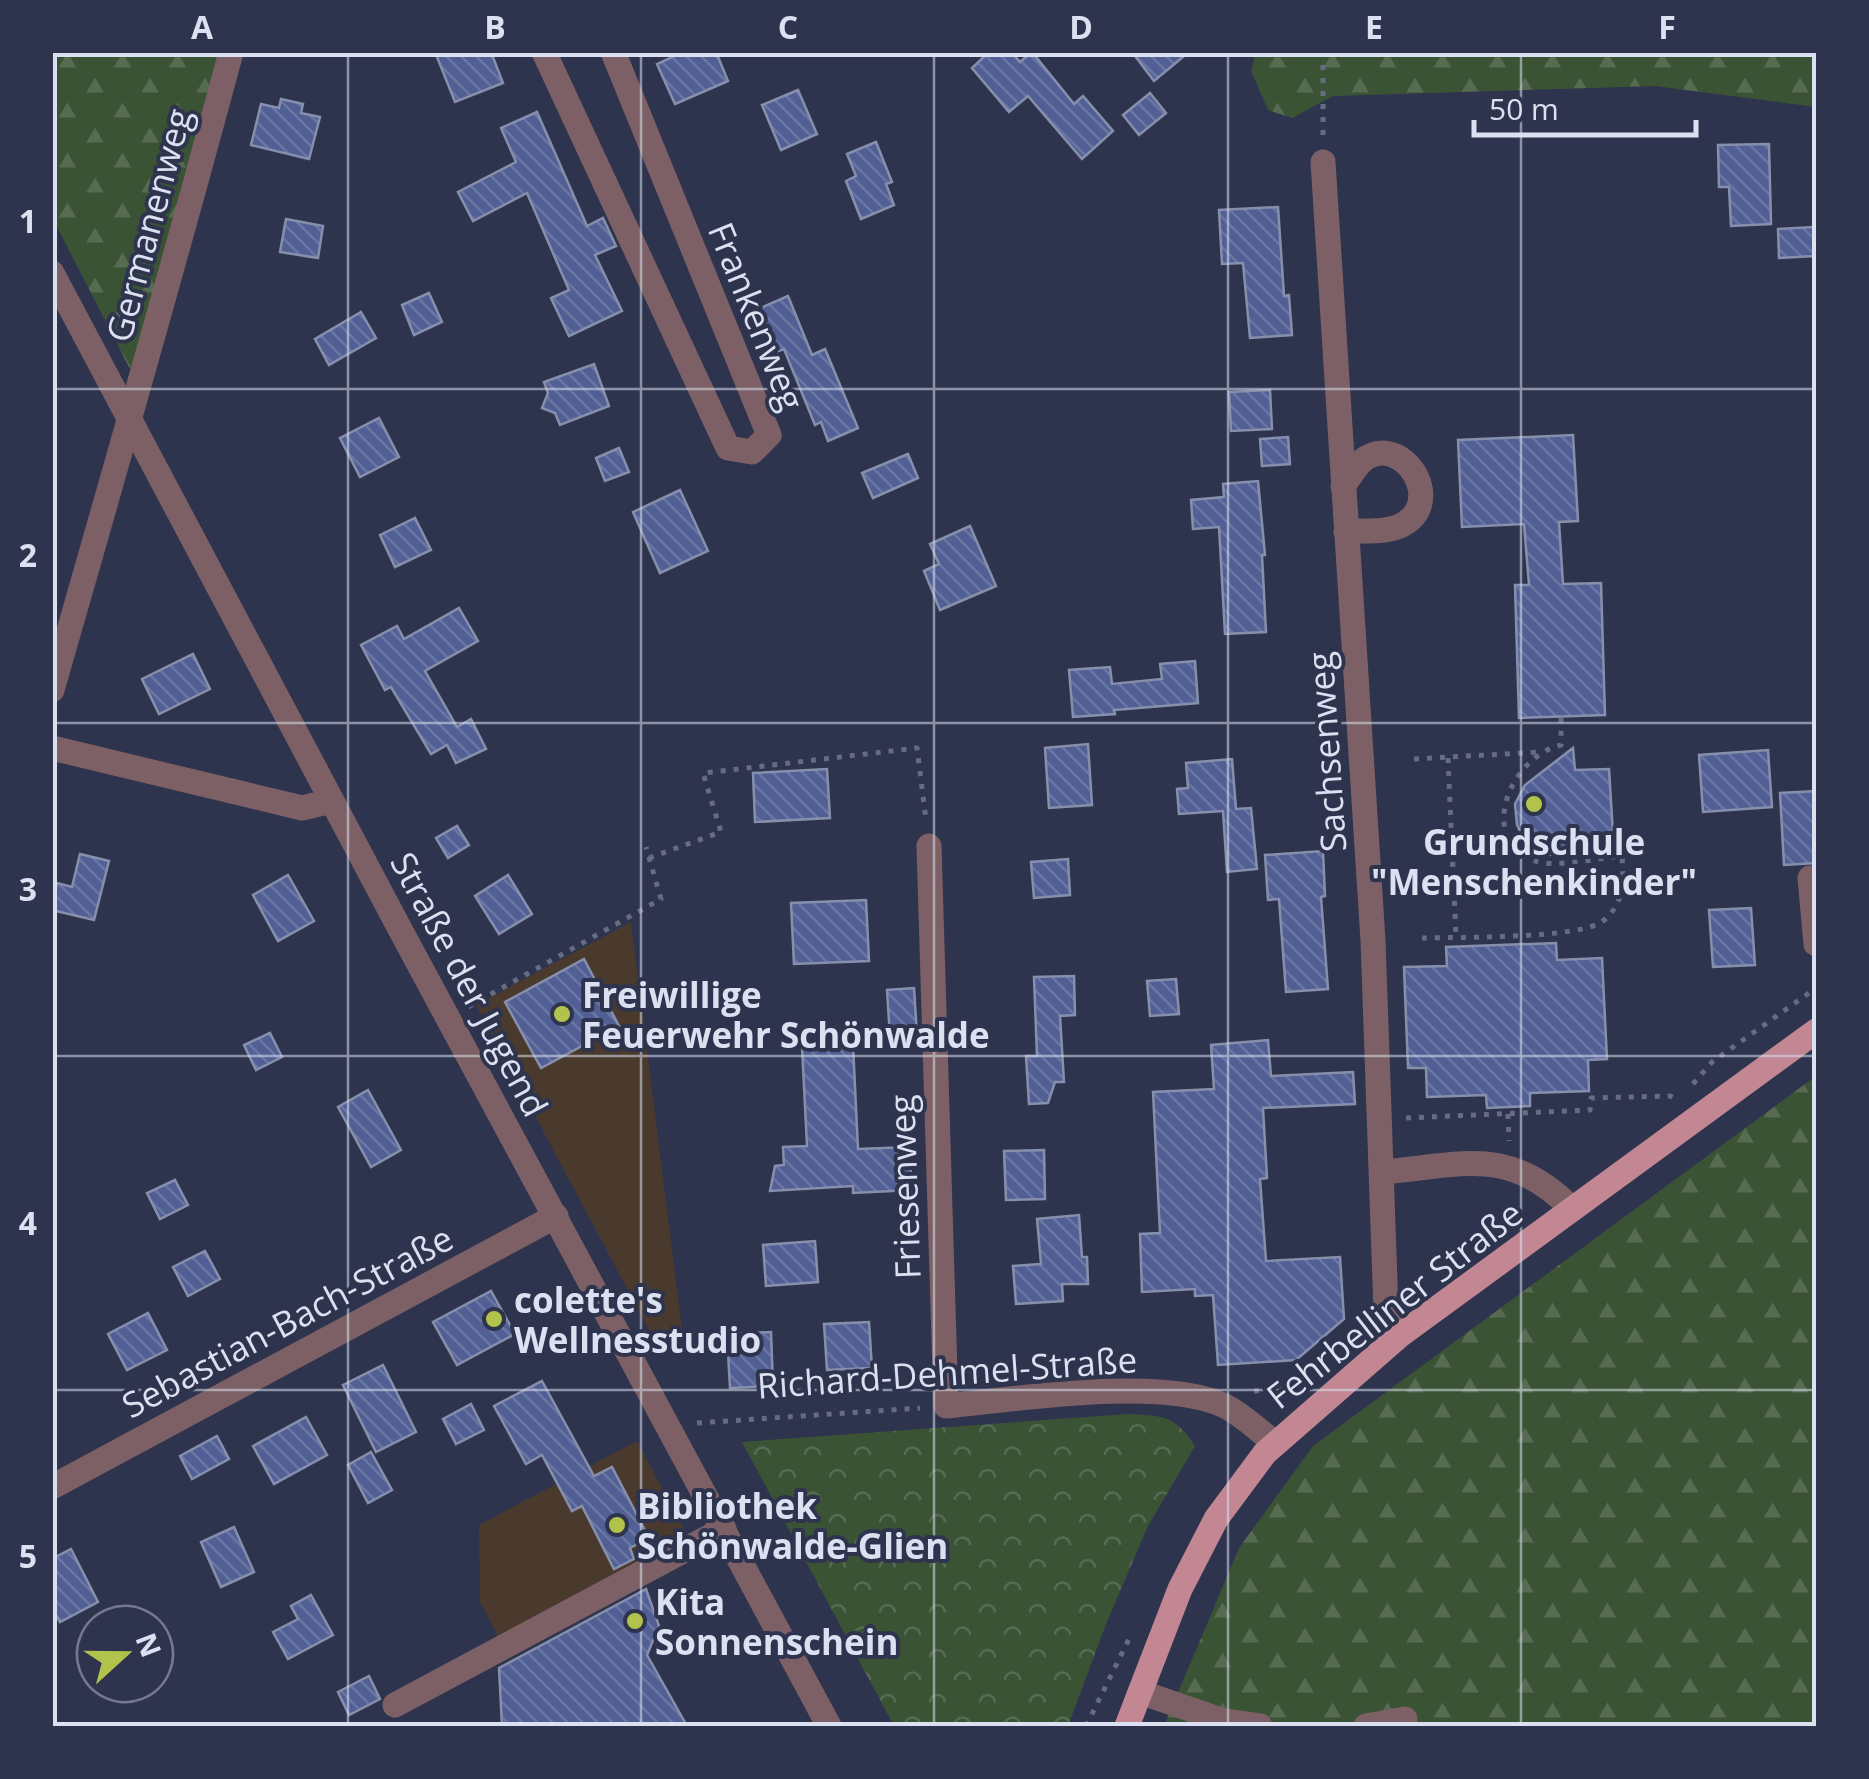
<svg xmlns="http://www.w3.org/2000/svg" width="1869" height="1779" font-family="'Open Sans',sans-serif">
<defs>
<pattern id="forest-firs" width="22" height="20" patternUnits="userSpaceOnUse" patternTransform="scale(2.5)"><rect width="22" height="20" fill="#3a5334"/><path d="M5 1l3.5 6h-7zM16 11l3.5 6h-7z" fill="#566b52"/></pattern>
<pattern id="park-crowns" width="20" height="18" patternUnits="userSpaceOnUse" patternTransform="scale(2.5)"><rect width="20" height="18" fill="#3a5334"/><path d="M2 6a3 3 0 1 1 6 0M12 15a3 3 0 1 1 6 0" fill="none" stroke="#566b52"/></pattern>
<pattern id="building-back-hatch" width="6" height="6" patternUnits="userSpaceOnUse" patternTransform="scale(2.5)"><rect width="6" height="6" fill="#515f94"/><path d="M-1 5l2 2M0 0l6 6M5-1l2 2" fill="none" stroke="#6976a3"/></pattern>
</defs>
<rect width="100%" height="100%" fill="#2e344e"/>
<!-- commercial -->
<g fill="#4a3a2e">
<path d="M631,922L682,1329L656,1343L476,1005Z"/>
<path d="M637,1441L689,1539L500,1640L480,1602L479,1525Z"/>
</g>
<!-- forest -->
<g fill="url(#forest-firs)">
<path d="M1256,52L1816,53V107L1655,86L1333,96L1292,118L1268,110L1251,71Z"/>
<path d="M53,53H224L144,344L130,369L53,219Z"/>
<path d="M1816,1076V1726H1164L1239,1548L1313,1446Z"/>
</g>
<!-- park -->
<path fill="url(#park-crowns)" d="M1128,1414C1163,1416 1175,1415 1195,1446L1148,1526L1106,1624L1068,1726H894L742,1442Z"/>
<!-- building -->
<g fill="url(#building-back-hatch)" stroke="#868fac" stroke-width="2.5">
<path d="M435,52H491L503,83L455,102Z"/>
<path d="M683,52H716L728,81L675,104L657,64Z"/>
<path d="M989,52H1011L1020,62L1032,52L1074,104L1083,96L1113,131L1082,159L1028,96L1009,112L972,68Z"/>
<path d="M1132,52H1189L1154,81Z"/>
<path d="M798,90L817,134L781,150L762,105Z"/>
<path d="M1150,93L1166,113L1139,135L1123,115Z"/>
<path d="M281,99L303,104L301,113L320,117L309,159L251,145L261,104L279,108Z"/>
<path d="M537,112L587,226L603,218L616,246L595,255L622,311L569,336L551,298L569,290L527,193L473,221L458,192L516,162L501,128Z"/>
<path d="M876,142L892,182L886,184L894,205L861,219L846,181L856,176L847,154Z"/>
<path d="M1769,144L1771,224L1731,226L1729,187H1719L1718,145Z"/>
<path d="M1278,207L1284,296L1289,295L1292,335L1250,338L1243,263L1222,264L1219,210Z"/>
<path d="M286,219L323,226L318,258L280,252Z"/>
<path d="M1813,227L1815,256L1779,258L1778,229Z"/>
<path d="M429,293L442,322L414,335L402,305Z"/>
<path d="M788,296L812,355L825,349L858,428L828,441L821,422L815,425L784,349L776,352L758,309Z"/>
<path d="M361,312L376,338L329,365L315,339Z"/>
<path d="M594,364L609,406L560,425L555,413L542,408L548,393L544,382Z"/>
<path d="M1270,390L1272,429L1231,431L1229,392Z"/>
<path d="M379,418L399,457L360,477L340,438Z"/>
<path d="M1573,435L1578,521L1559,522L1563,584L1601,583L1605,715L1519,718L1515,585H1529L1524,524L1462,527L1458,440Z"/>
<path d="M1288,437L1290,464L1262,466L1260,439Z"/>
<path d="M619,448L629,472L605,481L596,458Z"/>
<path d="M908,454L918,478L873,498L862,473Z"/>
<path d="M1258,481L1265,555H1262L1266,632L1225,634L1219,527L1193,529L1191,500L1224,497L1223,484Z"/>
<path d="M680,490L708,551L660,573L633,512Z"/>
<path d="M415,518L431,550L395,567L380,535Z"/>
<path d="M970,526L996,586L940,610L924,571L939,564L930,544Z"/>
<path d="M459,608L478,641L425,671L457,727L471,719L486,749L456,763L447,745L431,754L391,687L385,690L361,645L397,626L404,639Z"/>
<path d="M193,654L210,689L159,714L142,679Z"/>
<path d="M1195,661L1198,703L1114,710L1115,714L1073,717L1069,670L1110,667L1112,684L1162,679L1160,664Z"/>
<path d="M1088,744L1092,805L1049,808L1045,748Z"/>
<path d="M1573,748L1575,770L1609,769L1614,850L1548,855L1527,845L1517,825L1515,804L1525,785Z"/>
<path d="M1768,750L1772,807L1703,812L1699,755Z"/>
<path d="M1232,759L1236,809L1251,808L1257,869L1227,872L1223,811L1179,814L1177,789L1188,788L1186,763Z"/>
<path d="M827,769L830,818L755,822L753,773Z"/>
<path d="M1816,791V863L1784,865L1780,793Z"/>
<path d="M457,826L469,845L448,858L436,838Z"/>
<path d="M1323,851L1325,896L1321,897L1328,989L1286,992L1279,899L1268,900L1265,855Z"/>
<path d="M80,854L109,861L94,920L52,910L57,883L72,887Z"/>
<path d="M1068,859L1070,895L1034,898L1031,862Z"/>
<path d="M288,875L314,921L278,941L253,895Z"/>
<path d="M508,875L532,914L499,934L475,896Z"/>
<path d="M866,900L869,961L794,964L791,903Z"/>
<path d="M1751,908L1755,965L1713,967L1709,910Z"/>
<path d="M1556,943L1557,960L1602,958L1607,1059L1588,1060L1589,1091L1530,1093V1106L1487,1108L1486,1095L1427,1097L1426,1068H1408L1404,967L1447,966L1446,947Z"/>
<path d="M584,959L619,1026L541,1068L505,1002Z"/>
<path d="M1074,976L1075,1015L1060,1016L1064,1082H1055L1048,1103L1029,1104L1026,1056H1037L1034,977Z"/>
<path d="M1176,979L1179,1014L1150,1016L1147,981Z"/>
<path d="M914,988L917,1035L890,1037L887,990Z"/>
<path d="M270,1033L282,1057L256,1070L244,1045Z"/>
<path d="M1268,1040L1271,1076L1353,1072L1355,1104L1263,1108L1267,1178L1260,1179L1266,1261L1340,1257L1344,1319L1296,1360L1218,1365L1213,1295L1195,1296V1289L1142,1292L1140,1234L1160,1233L1153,1092L1214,1089L1211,1045Z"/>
<path d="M853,1045L858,1149L909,1147L912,1190L853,1193V1186L770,1191L775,1166L784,1165L783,1147L807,1146L802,1047Z"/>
<path d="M368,1090L401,1150L371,1167L338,1107Z"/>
<path d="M1044,1150L1045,1199L1006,1200L1004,1151Z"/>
<path d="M175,1180L188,1205L160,1219L147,1193Z"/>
<path d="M1079,1215L1082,1257H1087L1088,1284H1062L1063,1301L1016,1304L1013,1266L1041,1264L1037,1219Z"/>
<path d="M815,1241L818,1282L766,1286L763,1245Z"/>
<path d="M205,1251L220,1279L188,1296L173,1267Z"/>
<path d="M491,1291L515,1334L457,1365L433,1322Z"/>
<path d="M148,1313L167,1350L127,1370L108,1334Z"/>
<path d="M869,1322L872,1368L827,1370L824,1324Z"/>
<path d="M771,1332L773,1386L730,1388L727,1334Z"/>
<path d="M383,1365L416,1432L376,1452L343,1385Z"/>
<path d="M542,1381L594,1476L612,1467L649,1538L630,1548L634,1559L614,1569L582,1506L572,1511L542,1455L526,1464L494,1406Z"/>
<path d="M471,1404L484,1430L456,1444L443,1419Z"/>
<path d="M306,1417L327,1455L274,1484L253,1446Z"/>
<path d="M217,1436L229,1459L192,1479L180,1456Z"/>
<path d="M371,1452L392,1490L368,1503L348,1465Z"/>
<path d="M234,1527L254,1572L221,1587L201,1542Z"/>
<path d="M71,1549L98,1602L60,1622L52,1608V1559Z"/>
<path d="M646,1589L659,1626L647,1655L687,1726H502L499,1668Z"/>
<path d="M311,1595L333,1635L288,1659L273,1632L298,1619L291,1606Z"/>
<path d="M369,1676L380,1699L349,1715L338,1692Z"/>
</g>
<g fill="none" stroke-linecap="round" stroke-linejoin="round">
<!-- path -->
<g stroke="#666c82" stroke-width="5" stroke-dasharray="5 8" stroke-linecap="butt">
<path d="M1323,52V139"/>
<path d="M1448,758L1456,937"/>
<path d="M1414,759L1540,752"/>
<path d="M649,858L721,832L703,773L721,771L917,748L926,820"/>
<path d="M1422,938C1457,937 1581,939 1603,921C1624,904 1624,882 1622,856C1600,858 1554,868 1535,861C1474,838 1513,755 1561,745V716"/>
<path d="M468,1007L661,899L646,847"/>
<path d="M1693,1084L1712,1062L1816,988"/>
<path d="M1508,1114L1509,1141"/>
<path d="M1406,1118L1590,1110L1591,1098L1670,1096L1676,1099"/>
<path d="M1254,1391L1294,1389"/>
<path d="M697,1423L920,1408"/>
<path d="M1086,1726L1129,1639"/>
</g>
<!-- minor -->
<g stroke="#7d6065" stroke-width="25">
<path d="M544,52L728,448L752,452L769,435L613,52"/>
<path d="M1323,162L1373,940L1386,1311L1399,1336"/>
<path d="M52,273L401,931L829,1726"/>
<path d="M1343,486C1349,478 1355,468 1362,461C1401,429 1449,503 1400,526C1385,533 1363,530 1346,532"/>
<path d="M52,690C113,477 174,266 231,52"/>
<path d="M52,748L302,808L332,801"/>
<path d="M929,846L946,1406C1016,1399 1163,1376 1225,1406C1243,1415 1259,1431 1275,1443"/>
<path d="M1810,878L1816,944"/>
<path d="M1383,1172C1463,1165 1509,1145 1572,1209"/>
<path d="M52,1487L556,1216"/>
<path d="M1140,1692L1224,1721L1260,1726"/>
<path d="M395,1705L724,1529"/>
<path d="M1366,1726L1405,1719"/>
</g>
<!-- major -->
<path stroke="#c28793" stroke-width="25" d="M1127,1726L1180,1589L1216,1519L1265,1453L1399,1336L1816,1031"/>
</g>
<!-- grid -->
<path fill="none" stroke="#dce1f1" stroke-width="2.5" stroke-opacity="0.55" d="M348,52V1726M641,52V1726M934,52V1726M1228,52V1726M1521,52V1726M52,389H1816M52,723H1816M52,1056H1816M52,1390H1816"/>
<!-- markers -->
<g fill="#b2c34c" stroke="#2e344e" stroke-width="4">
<circle cx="1534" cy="804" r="10"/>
<circle cx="562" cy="1014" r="10"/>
<circle cx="494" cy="1319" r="10"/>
<circle cx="617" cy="1525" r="10"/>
<circle cx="635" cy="1621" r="10"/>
</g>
<g text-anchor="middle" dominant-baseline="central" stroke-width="8" stroke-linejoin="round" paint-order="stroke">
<!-- street labels -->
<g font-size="35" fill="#dce1f1" stroke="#2e344e">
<text transform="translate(148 225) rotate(-75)">Germanenweg</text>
<text transform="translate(757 316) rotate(68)">Frankenweg</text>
<text transform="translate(1326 752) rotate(-94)">Sachsenweg</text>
<text transform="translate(470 984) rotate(62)">Straße der Jugend</text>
<text transform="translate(904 1187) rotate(-92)">Friesenweg</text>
<text transform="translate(1394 1304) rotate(-38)">Fehrbelliner Straße</text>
<text transform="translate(287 1321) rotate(-28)">Sebastian-Bach-Straße</text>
<text transform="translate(947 1372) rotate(-4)">Richard-Dehmel-Straße</text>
</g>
<!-- poi labels -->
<g font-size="35" font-weight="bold" fill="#dce1f1" stroke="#2e344e" text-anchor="start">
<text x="1534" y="841" text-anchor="middle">Grundschule<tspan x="1534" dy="40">"Menschenkinder"</tspan></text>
<text x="582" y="994">Freiwillige<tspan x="582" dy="40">Feuerwehr Schönwalde</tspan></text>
<text x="514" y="1299">colette's<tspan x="514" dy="40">Wellnesstudio</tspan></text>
<text x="637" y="1505">Bibliothek<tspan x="637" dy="40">Schönwalde-Glien</tspan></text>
<text x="655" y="1601">Kita<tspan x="655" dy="40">Sonnenschein</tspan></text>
</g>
</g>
<!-- border -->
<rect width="1869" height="1779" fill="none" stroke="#2e344e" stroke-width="110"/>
<!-- north arrow -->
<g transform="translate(125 1654) rotate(69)"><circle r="48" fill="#2e344e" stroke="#74798f" stroke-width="2.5"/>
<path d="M0-8L18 38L0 25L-18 38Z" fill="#b2c34c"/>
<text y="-15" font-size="28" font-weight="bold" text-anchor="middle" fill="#dce1f1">N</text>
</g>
<!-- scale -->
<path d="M1474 120v15h222v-15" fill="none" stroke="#dce1f1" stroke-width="5"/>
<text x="1489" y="120" font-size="30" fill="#dce1f1" stroke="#2e344e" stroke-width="8" paint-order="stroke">50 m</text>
<rect x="55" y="55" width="1759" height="1669" fill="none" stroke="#dce1f1" stroke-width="4"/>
<g font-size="32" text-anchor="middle" font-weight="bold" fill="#dce1f1">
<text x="202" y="39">A</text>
<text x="495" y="39">B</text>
<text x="788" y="39">C</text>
<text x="1081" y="39">D</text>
<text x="1374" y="39">E</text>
<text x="1667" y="39">F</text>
<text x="28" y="233">1</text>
<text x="28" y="567">2</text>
<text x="28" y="901">3</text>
<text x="28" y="1235">4</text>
<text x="28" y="1568">5</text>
</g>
</svg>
